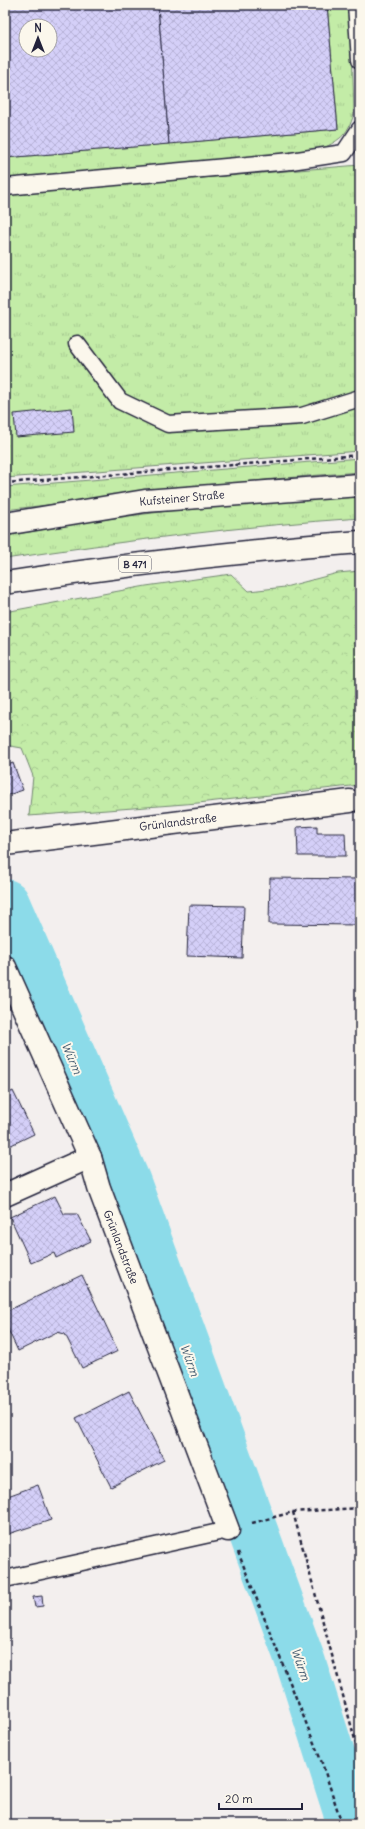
<svg xmlns="http://www.w3.org/2000/svg" width="365" height="1829" font-family="Delius,sans-serif">
<defs>
<pattern id="grass-tufts" width="24" height="20" patternUnits="userSpaceOnUse"><rect width="24" height="20" fill="#c3eca7"/><path d="M3 7l-1-3M5 7V3M7 7l1-3M15 17l-1-3M17 17v-4M19 17l1-3" fill="none" stroke="#a7ca91"/></pattern>
<pattern id="forest-crowns" width="20" height="18" patternUnits="userSpaceOnUse"><rect width="20" height="18" fill="#c3eca7"/><path d="M2 6a3 3 0 1 1 6 0M12 15a3 3 0 1 1 6 0" fill="none" stroke="#a7ca91"/></pattern>
<pattern id="building-cross-hatch" width="8" height="8" patternUnits="userSpaceOnUse"><rect width="8" height="8" fill="#d4cff8"/><path d="M0 0l8 8M0 8l8-8" fill="none" stroke="#b6b1d6"/></pattern>
</defs>
<rect width="100%" height="100%" fill="#f3efee"/>
<filter id="ink" filterUnits="userSpaceOnUse"><feTurbulence type="fractalNoise" baseFrequency=".025" numOctaves="2"/><feDisplacementMap in="SourceGraphic" scale="8" xChannelSelector="R" yChannelSelector="G"/><feConvolveMatrix kernelMatrix="1 2 1 2 8 2 1 2 1" color-interpolation-filters="sRGB"/></filter>
<g filter="url(#ink)">
<!-- grass -->
<g fill="url(#grass-tufts)" stroke="#728771">
<path d="M327,5H351L354,114C347,137 339,140 318,151L5,181V158L338,129Z"/>
<path d="M360,165V451L5,478V194Z"/>
<path d="M360,458V472C241,480 123,496 5,510V487Z"/>
<path d="M360,493V518C241,526 123,541 5,559V536L98,520L207,506Z"/>
</g>
<!-- forest -->
<path fill="url(#forest-crowns)" stroke="#728771" d="M360,571V785L198,803L29,816L33,776L22,748L5,745V612L146,586L231,574L249,591L285,587L338,573Z"/>
<g fill="none" stroke-linecap="round" stroke-linejoin="round">
<!-- river -->
<path stroke="#8cdbe9" stroke-width="50" d="M5,904L126,1183L300,1660L352,1824"/>
</g>
<!-- building -->
<g fill="url(#building-cross-hatch)" stroke="#22223b" fill-rule="evenodd">
<path d="M5,5H158L169,144L5,158ZM26,26H50V50H26Z"/>
<path d="M158,5H327L338,129L169,144Z"/>
<path d="M72,408L74,432L16,437L14,414Z"/>
<path d="M13,763L23,790L5,796V766Z"/>
<path d="M317,826V833H345L346,856H298L297,827Z"/>
<path d="M270,878L360,879V925L269,924Z"/>
<path d="M189,905L244,906L242,958L187,956Z"/>
<path d="M13,1091L34,1134L5,1148V1095Z"/>
<path d="M55,1196L64,1214H77L91,1241L56,1258L54,1253L31,1263L10,1217Z"/>
<path d="M82,1275L118,1351L82,1368L65,1334L57,1332L18,1351L5,1323V1312Z"/>
<path d="M129,1391L164,1460L111,1487L76,1418Z"/>
<path d="M38,1485L51,1520L5,1535V1497Z"/>
<path d="M42,1596L43,1606L35,1607L33,1597Z"/>
</g>
<g fill="none" stroke-linecap="round" stroke-linejoin="round">
<defs>
<g id="lane">
<path d="M356,5L360,60"/>
<path d="M5,187L291,161L344,153L360,129"/>
<path d="M77,344L120,401L168,424L302,416L360,398"/>
<path d="M5,1579L228,1530"/>
</g>
<g id="street">
<path d="M5,524L145,501L360,485"/>
<path d="M5,844L350,801"/>
<path d="M5,967L90,1157L99,1188L228,1530"/>
<path d="M5,1195L90,1157"/>
</g>
<path id="highway" d="M5,583C123,565 241,551 360,542"/>
</defs>
<!-- lane casing -->
<use href="#lane" stroke="#22223b" stroke-width="19"/>
<!-- street casing -->
<use href="#street" stroke="#22223b" stroke-width="25"/>
<!-- highway casing -->
<use href="#highway" stroke="#22223b" stroke-width="25"/>
<!-- path -->
<g stroke="#22223b" stroke-width="2.5" stroke-dasharray="4 3" stroke-linecap="butt">
<path d="M5,483L360,455"/>
<path d="M293,1512L360,1758"/>
<path d="M252,1523L293,1512L360,1508"/>
<path d="M238,1552L322,1763L342,1824"/>
</g>
<!-- lane -->
<use href="#lane" stroke="#fbf7ec" stroke-width="16"/>
<!-- street -->
<use href="#street" stroke="#fbf7ec" stroke-width="22"/>
<!-- highway -->
<use href="#highway" stroke="#fbf7ec" stroke-width="22"/>
</g>
</g>
<g text-anchor="middle" dominant-baseline="central" stroke-width="4" stroke-linejoin="round" paint-order="stroke">
<!-- shield labels -->
<rect fill="#fbf7ec" stroke="#636270" stroke-width="1" x="119" y="556" width="32" height="16" rx="3"/>
<g font-size="10" font-weight="bold" fill="#22223b">
<text x="135" y="564">B 471</text>
</g>
<!-- street labels -->
<g font-size="11" fill="#22223b" stroke="#fbf7ec">
<text transform="translate(182 498) rotate(-5)">Kufsteiner Straße</text>
<text transform="translate(178 822) rotate(-7)">Grünlandstraße</text>
<text transform="translate(121 1247) rotate(69)">Grünlandstraße</text>
</g>
<!-- water labels -->
<g font-size="12" font-style="italic" fill="#425a6f" stroke="#fbf7ec">
<text transform="translate(72 1058) rotate(67)">Würm</text>
<text transform="translate(190 1360) rotate(70)">Würm</text>
<text transform="translate(301 1664) rotate(71)">Würm</text>
</g>
</g>
<!-- margin -->
<rect width="365" height="1829" fill="none" stroke="#fbf7ec" stroke-width="20"/>
<rect x="10" y="10" width="345" height="1809" fill="none" stroke="#22223b" stroke-width="1.5" filter="url(#ink)"/>
<!-- north arrow -->
<g transform="translate(38 38)"><circle r="19" fill="#fbf7ec" stroke="#a4a2a5"/>
<path d="M0-3L7 15L0 10L-7 15Z" fill="#22223b"/>
<text y="-6" font-size="11" font-weight="bold" text-anchor="middle" fill="#22223b">N</text>
</g>
<!-- scale -->
<path d="M219 1803v6h83v-6" fill="none" stroke="#22223b" stroke-width="2"/>
<text x="225" y="1803" font-size="12" fill="#22223b" stroke="#fbf7ec" stroke-width="3" paint-order="stroke">20 m</text>
</svg>
